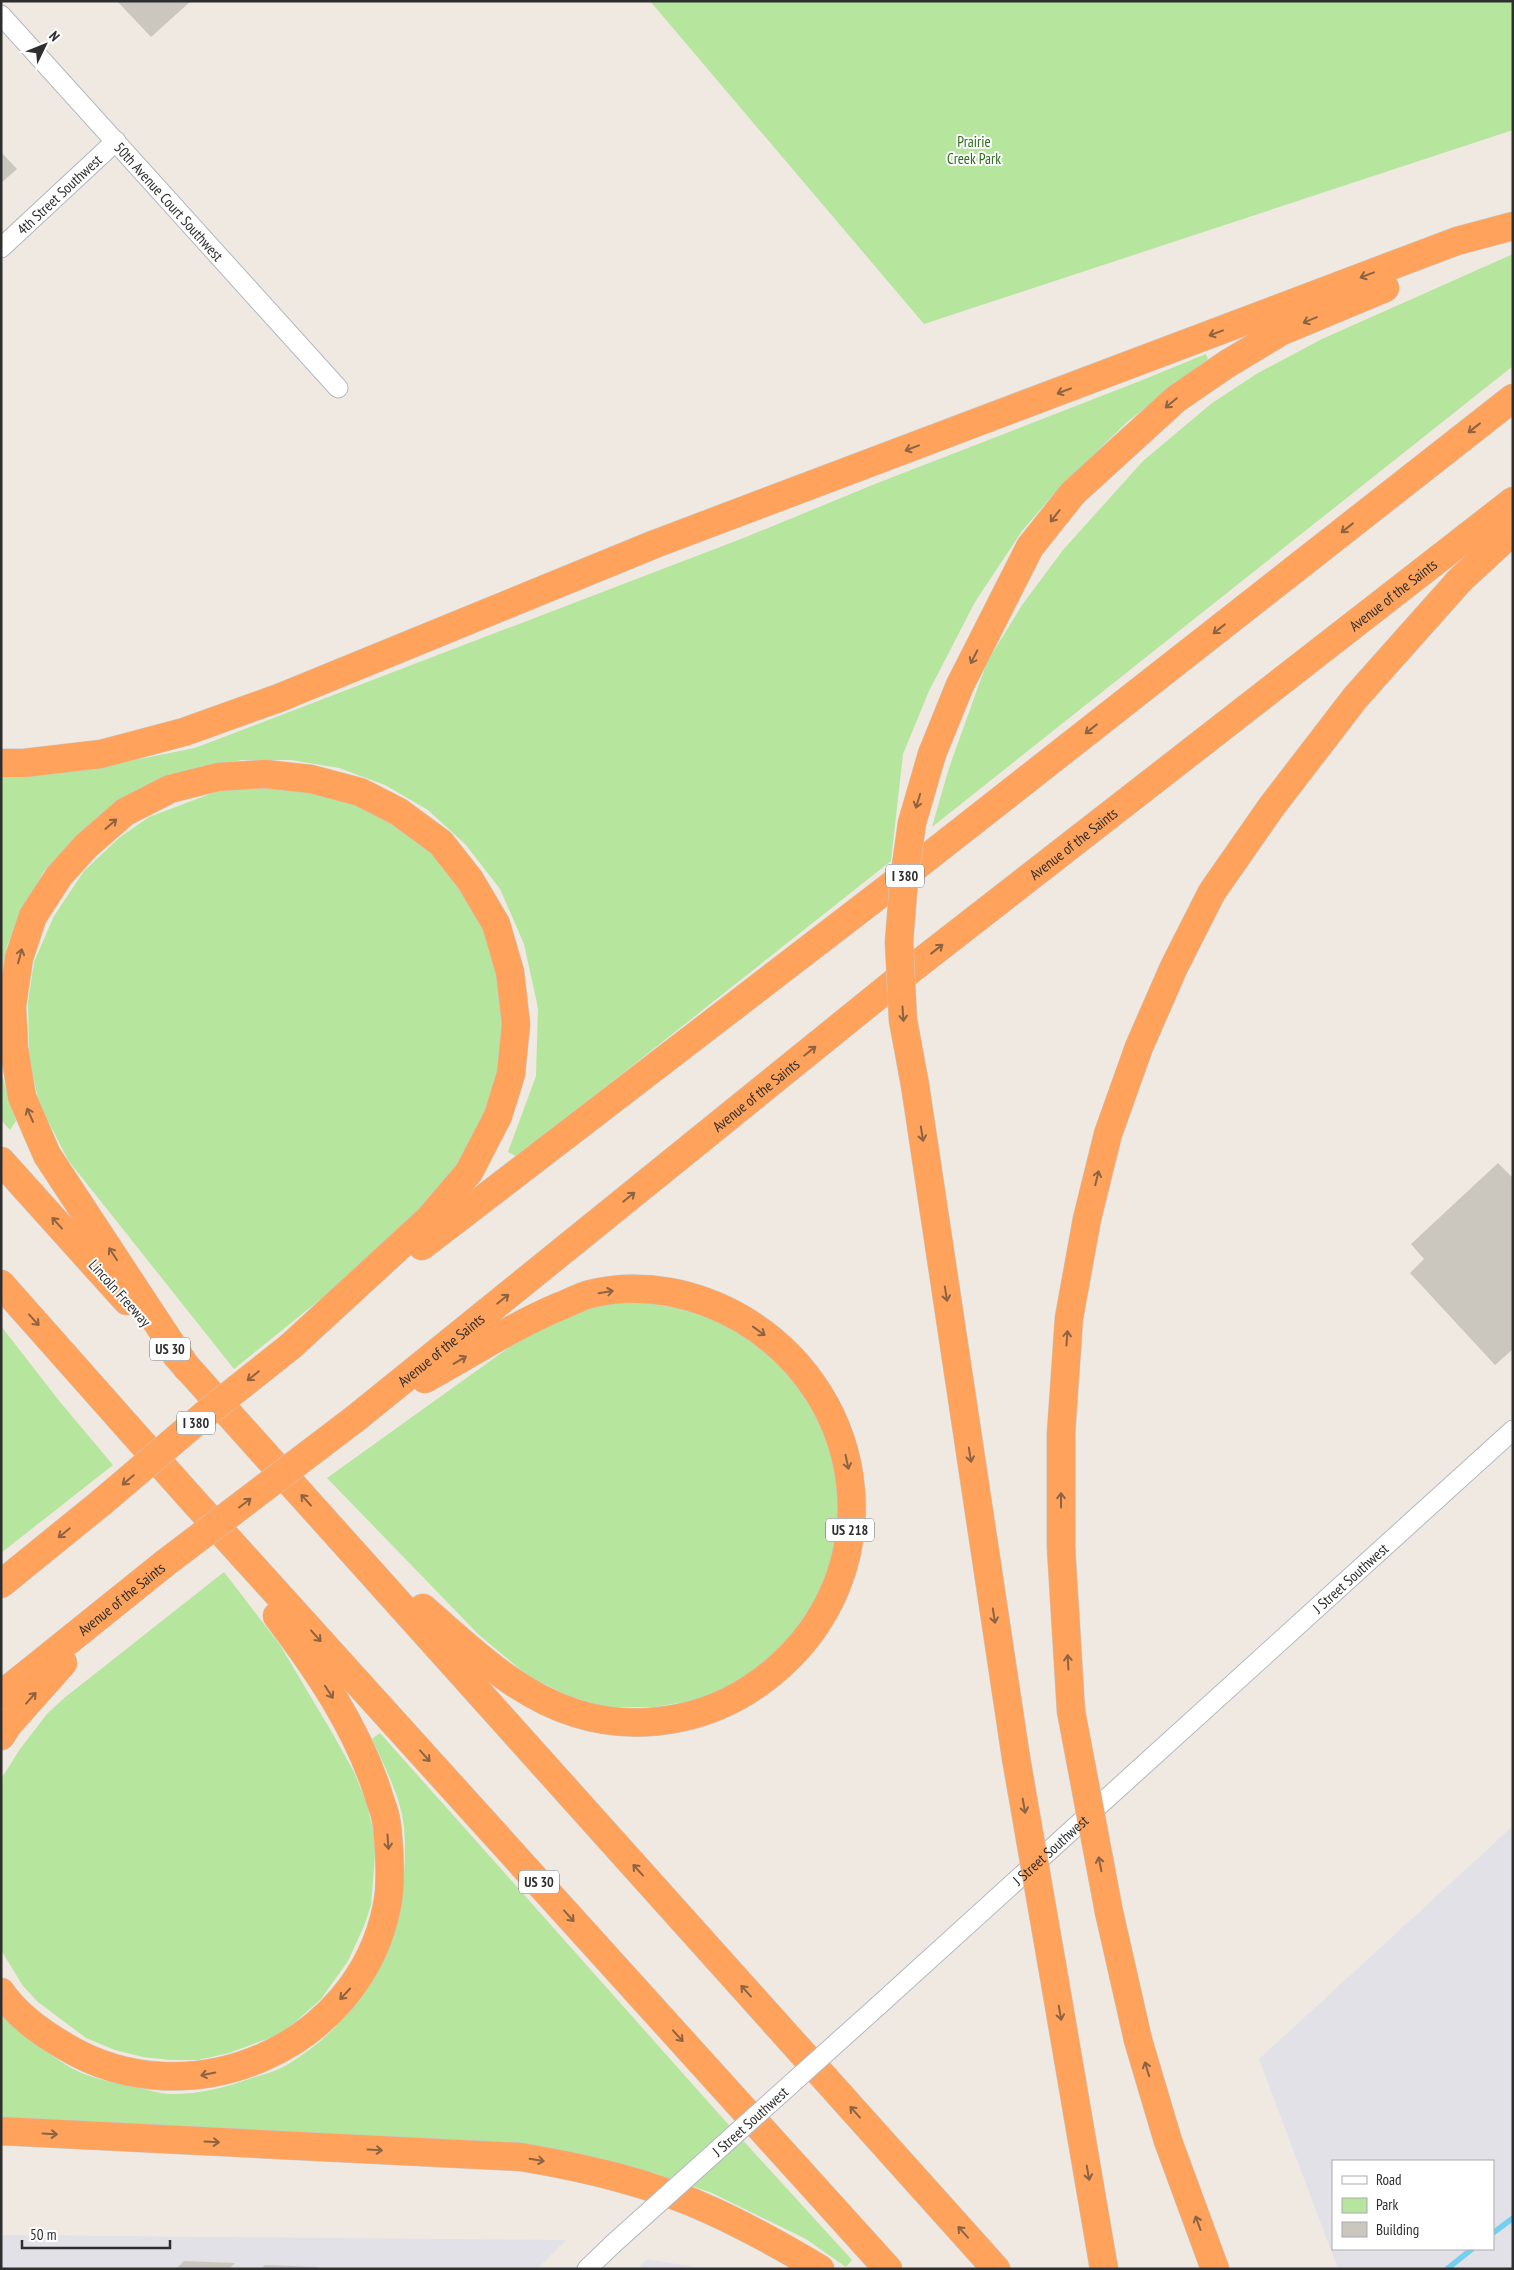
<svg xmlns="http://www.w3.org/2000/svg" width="1514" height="2270" font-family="'PT Sans Narrow',sans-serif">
<rect width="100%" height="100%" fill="#efe9e1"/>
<!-- industrial -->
<g fill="#e3e1e8" fill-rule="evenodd">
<path d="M1513,1826V2269H1338L1259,2059ZM1333,2161H1493V2249H1333Z"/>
<path d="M1,2235L566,2240L537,2269H1Z"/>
<path d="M647,2259L706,2269H637Z"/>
</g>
<!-- green -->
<g fill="#b6e59e">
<path d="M650,1H1513V130L924,324Z"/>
<path d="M1513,254V366L932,827L949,768L987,662L1022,605L1063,550L1143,461L1212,403L1258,373L1322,339Z"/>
<path d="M1206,354L1208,359L1127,422L1052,496L1022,531L975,602L929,691L903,754L891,861L517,1157L508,1152L536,1076L538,1008L524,944L500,889L466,845L428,810L385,785L339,768L291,760H242L194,769L74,839L44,871L22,911L7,946L1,976V776L88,769L195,748L746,537L875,484L1140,381Z"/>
<path d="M256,785L297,787L350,801L418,839L450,870L479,917L501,966L508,1017L503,1069L470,1153L437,1196L348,1277L234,1369L68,1160L39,1103L29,1058L28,1002L34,962L54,916L84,871L119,838L149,817L218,791Z"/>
<path d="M1,1072L16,1121L10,1130L1,1120Z"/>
<path d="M641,1302L692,1311L716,1319L775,1354L807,1393L840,1472L834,1564L801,1626L744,1681L697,1700L654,1707H604L566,1695L527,1675L479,1635L327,1478L532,1331L586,1308L616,1303Z"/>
<path d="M1,1326L60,1402L113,1465L1,1553Z"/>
<path d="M224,1572L280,1645L334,1736L354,1772L367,1804L376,1843L371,1905L364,1926L348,1961L321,1999L283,2033L229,2053L198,2060H170L143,2057L115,2050L86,2038L38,2002L23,1986L1,1950V1779L20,1749L47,1714L63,1699Z"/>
<path d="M380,1733L719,2114L852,2260L846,2267L806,2239L712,2193L654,2173L547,2147L475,2141L179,2127L1,2117V2009C24,2031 48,2057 77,2071C94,2079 116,2083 135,2087C146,2089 157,2093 168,2094C195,2095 224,2088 249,2079C261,2075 274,2072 285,2066C371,2016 412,1925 404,1827C401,1798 384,1765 372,1739Z"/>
</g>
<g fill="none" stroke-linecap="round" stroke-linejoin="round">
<!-- stream -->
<g stroke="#75cff0" stroke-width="5.5">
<path d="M1493,2233L1513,2218"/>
<path d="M1447,2269L1472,2249"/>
</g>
</g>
<!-- building -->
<g fill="#cbc7bf">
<path d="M117,1H191L151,37Z"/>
<path d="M1,152L17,169L1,183Z"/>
<path d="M1498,1163L1513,1178V1349L1495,1365L1410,1273L1424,1259L1411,1244Z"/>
<path d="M184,2261L235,2263L229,2269H176Z"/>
<path d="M265,2265L318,2267V2269H261Z"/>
</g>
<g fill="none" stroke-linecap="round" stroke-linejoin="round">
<defs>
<g id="street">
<path id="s1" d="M1,15L338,388"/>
<path id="s2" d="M1,248L116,141"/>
<path id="s3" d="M879,2005L1513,1430"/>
<path d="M587,2269L613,2244"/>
</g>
<g id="highway">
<path d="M932,754L960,685L1030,547L1073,493L1176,399L1227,364L1282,331L1385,288"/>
<path d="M1,763H24L101,754L184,732L279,698L655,544L1457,241L1513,226"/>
<path d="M915,1085L1016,1758"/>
<path d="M1,1161L127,1301"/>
<path d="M422,1246L905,875L1513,398"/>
<path d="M1,1284L189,1496L888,2269"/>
<path d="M176,1355L996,2269"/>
<path d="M187,1368L47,1155L22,1097L14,1048L12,1006L19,958L33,916L59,876L86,846L125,812L170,789L218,777L265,774L311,779L360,792L399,812L441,843L470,880L496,924L510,972L516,1024L511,1074L498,1116L469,1172L429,1219L291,1346"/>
<path id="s4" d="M356,1418L900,978L1513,501"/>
<path d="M1,1584L102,1502"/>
<path d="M423,1608C470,1649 515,1694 575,1713C609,1724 644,1725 679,1718C714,1711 744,1696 772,1673C891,1575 873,1397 742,1319C697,1293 642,1281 590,1294C579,1297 569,1303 558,1307C511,1327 469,1355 425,1379"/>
<path id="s5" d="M1,1695L164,1564"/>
<path d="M1071,1711L1061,1547V1434L1069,1318L1087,1219L1108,1134L1139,1047L1174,967L1212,892L1272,806L1355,698L1460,580L1513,531"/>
<path d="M1,1736L8,1725L63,1663"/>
<path d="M1109,1912L1138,2040L1168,2141L1215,2269"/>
<path d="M1052,1965L1104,2269"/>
<path d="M1,1992C17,2016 42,2033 66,2047C190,2121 359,2048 387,1906C391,1888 390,1867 389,1849C388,1839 388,1829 386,1820C385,1811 380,1802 378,1793C357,1728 318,1670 277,1616"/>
<path d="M1,2131L521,2157C586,2168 652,2183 712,2211C749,2228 785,2248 820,2269"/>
</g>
</defs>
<!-- street casing -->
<use href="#street" stroke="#b4b7c1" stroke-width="21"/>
<!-- highway casing -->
<use href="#highway" stroke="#c9c9c9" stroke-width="29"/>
<!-- street -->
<use href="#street" stroke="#fff" stroke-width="19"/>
<!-- highway -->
<use href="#highway" stroke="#ffa35c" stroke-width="28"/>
<defs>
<g id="street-bridge">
<path id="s6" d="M613,2244L879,2005"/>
</g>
<g id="highway-bridge">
<path d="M915,1085L903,1020L899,942L904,880L912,823L932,754"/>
<path d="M102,1502L209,1411L291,1346"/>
<path d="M164,1564L356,1418"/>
<path d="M1071,1711L1109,1912"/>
<path d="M1016,1758L1052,1965"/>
</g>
</defs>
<!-- street-bridge casing -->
<use href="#street-bridge" stroke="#b4b7c1" stroke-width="21" stroke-linecap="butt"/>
<!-- highway-bridge casing -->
<use href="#highway-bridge" stroke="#c9c9c9" stroke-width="29" stroke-linecap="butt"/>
<!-- street-bridge -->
<use href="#street-bridge" stroke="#fff" stroke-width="19"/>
<!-- highway-bridge -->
<use href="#highway-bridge" stroke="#ffa35c" stroke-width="28"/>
</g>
<!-- one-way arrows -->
<defs><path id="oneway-shaft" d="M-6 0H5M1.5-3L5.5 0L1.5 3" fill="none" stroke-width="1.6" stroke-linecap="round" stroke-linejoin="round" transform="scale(1.25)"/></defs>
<g stroke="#8c6343">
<use href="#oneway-shaft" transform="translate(1367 275) rotate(159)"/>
<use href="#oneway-shaft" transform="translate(1310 320) rotate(157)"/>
<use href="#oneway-shaft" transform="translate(1216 333) rotate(159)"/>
<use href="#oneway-shaft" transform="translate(1064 391) rotate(159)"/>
<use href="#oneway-shaft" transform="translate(1171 403) rotate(140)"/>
<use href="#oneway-shaft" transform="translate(1474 428) rotate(142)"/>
<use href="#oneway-shaft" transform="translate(912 448) rotate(159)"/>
<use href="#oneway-shaft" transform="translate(1055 516) rotate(128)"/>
<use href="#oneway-shaft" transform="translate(1347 528) rotate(142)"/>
<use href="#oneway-shaft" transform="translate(1219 629) rotate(142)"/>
<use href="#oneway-shaft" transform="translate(974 657) rotate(117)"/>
<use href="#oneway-shaft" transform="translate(1091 729) rotate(142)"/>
<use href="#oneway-shaft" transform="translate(918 801) rotate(107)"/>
<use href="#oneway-shaft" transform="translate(111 824) rotate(-41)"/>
<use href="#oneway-shaft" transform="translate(937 949) rotate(-38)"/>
<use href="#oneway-shaft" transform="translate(20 956) rotate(-75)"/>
<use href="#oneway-shaft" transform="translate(903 1014) rotate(86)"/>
<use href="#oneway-shaft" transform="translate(810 1051) rotate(-39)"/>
<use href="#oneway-shaft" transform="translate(30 1115) rotate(-114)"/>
<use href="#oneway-shaft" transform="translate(922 1134) rotate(81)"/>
<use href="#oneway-shaft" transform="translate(1097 1178) rotate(-76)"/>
<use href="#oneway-shaft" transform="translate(629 1197) rotate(-39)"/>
<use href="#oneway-shaft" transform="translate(57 1223) rotate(-132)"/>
<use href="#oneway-shaft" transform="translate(113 1254) rotate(-123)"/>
<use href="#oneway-shaft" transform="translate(606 1292) rotate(-9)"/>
<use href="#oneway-shaft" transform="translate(946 1294) rotate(81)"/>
<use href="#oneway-shaft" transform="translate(503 1299) rotate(-39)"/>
<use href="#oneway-shaft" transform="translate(34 1320) rotate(48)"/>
<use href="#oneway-shaft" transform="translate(759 1331) rotate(36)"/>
<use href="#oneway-shaft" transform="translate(1067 1338) rotate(-86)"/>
<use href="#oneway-shaft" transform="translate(460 1360) rotate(-31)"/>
<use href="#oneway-shaft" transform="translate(253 1376) rotate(141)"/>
<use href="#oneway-shaft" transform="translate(970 1455) rotate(81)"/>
<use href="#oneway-shaft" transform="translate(847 1462) rotate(78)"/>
<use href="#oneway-shaft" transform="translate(128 1480) rotate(140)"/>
<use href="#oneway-shaft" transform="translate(306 1500) rotate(-132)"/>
<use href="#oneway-shaft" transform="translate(1061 1500) rotate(-90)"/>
<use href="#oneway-shaft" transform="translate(245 1503) rotate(-37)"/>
<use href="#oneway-shaft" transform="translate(64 1533) rotate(141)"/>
<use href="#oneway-shaft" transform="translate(994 1616) rotate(81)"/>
<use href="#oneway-shaft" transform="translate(316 1636) rotate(48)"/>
<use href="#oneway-shaft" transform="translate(1068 1662) rotate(-93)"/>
<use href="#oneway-shaft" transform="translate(329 1692) rotate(57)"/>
<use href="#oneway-shaft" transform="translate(31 1698) rotate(-48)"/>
<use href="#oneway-shaft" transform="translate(425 1756) rotate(48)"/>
<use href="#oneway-shaft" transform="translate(1024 1806) rotate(80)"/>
<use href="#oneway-shaft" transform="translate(388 1842) rotate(86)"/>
<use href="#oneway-shaft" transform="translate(1100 1864) rotate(-101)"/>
<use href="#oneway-shaft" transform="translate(638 1870) rotate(-132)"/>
<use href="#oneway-shaft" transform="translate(569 1916) rotate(48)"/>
<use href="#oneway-shaft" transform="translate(746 1991) rotate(-132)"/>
<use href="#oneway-shaft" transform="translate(345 1994) rotate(133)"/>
<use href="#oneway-shaft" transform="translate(1060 2013) rotate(80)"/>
<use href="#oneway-shaft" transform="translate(678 2036) rotate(48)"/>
<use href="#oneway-shaft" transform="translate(1147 2069) rotate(-107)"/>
<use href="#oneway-shaft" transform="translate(208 2074) rotate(168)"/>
<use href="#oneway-shaft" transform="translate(855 2112) rotate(-132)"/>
<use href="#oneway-shaft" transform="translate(50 2134) rotate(3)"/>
<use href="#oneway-shaft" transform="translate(212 2142) rotate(3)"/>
<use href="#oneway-shaft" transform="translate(375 2150) rotate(3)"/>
<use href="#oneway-shaft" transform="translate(537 2160) rotate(9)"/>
<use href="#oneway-shaft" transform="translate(1088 2173) rotate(80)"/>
<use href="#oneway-shaft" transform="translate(1198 2223) rotate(-110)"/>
<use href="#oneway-shaft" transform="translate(963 2232) rotate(-132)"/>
</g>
<g text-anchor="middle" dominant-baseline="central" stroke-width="4" stroke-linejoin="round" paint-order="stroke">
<!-- shield labels -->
<g fill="#fff" stroke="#6d6d6d" stroke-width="1">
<rect x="886" y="864.5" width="38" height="23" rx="4"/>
<rect x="150" y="1337.5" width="40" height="23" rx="4"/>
<rect x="177" y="1411.5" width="38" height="23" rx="4"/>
<rect x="826" y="1518.5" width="48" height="23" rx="4"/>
<rect x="519" y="1870.5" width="40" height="23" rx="4"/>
</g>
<g font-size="14" font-weight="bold" fill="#2e2e2e">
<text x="905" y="876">I 380</text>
<text x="170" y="1349">US 30</text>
<text x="196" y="1423">I 380</text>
<text x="850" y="1530">US 218</text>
<text x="539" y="1882">US 30</text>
</g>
<!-- park labels -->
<g font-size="15" fill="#2c6e1b" stroke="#fff">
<text x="974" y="141">Prairie<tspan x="974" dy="17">Creek Park</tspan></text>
</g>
<!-- street labels -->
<g font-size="15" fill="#2e2e2e" stroke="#fff">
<text stroke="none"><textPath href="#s2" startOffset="79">4th Street Southwest</textPath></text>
<text stroke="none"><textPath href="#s1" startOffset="251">50th Avenue Court Southwest</textPath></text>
<text stroke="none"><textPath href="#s4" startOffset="1324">Avenue of the Saints</textPath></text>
<text stroke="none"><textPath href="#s4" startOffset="919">Avenue of the Saints</textPath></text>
<text stroke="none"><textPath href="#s4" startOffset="514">Avenue of the Saints</textPath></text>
<text transform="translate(120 1293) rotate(48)">Lincoln Freeway</text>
<text stroke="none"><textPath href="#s4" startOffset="109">Avenue of the Saints</textPath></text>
<text stroke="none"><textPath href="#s3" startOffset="636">J Street Southwest</textPath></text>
<text stroke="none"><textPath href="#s5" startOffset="154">Avenue of the Saints</textPath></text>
<text stroke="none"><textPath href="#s3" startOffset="231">J Street Southwest</textPath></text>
<text stroke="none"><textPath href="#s6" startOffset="184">J Street Southwest</textPath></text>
</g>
</g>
<!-- border -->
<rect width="1514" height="2270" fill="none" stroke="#2e2e2e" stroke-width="5"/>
<!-- legend -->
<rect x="1332" y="2160" width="162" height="90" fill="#ffffff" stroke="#ababab"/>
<rect x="1342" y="2176" width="25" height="8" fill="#ffffff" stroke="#ababab"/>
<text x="1376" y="2185" font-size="15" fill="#2e2e2e">Road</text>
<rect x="1342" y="2198" width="25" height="15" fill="#b6e59e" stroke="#ababab"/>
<text x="1376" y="2210" font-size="15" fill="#2e2e2e">Park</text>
<rect x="1342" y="2222" width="25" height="15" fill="#cbc7bf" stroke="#ababab"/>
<text x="1376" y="2235" font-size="15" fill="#2e2e2e">Building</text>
<!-- north arrow -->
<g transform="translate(45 45) rotate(47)" stroke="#ffffff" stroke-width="4" paint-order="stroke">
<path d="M0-4L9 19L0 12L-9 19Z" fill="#2e2e2e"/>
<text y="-8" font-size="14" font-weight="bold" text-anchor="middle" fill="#2e2e2e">N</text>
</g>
<!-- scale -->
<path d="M22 2240v8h148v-8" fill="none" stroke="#2e2e2e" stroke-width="2.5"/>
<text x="30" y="2240" font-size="15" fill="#2e2e2e" stroke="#ffffff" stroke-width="4" paint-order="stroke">50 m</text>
</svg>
